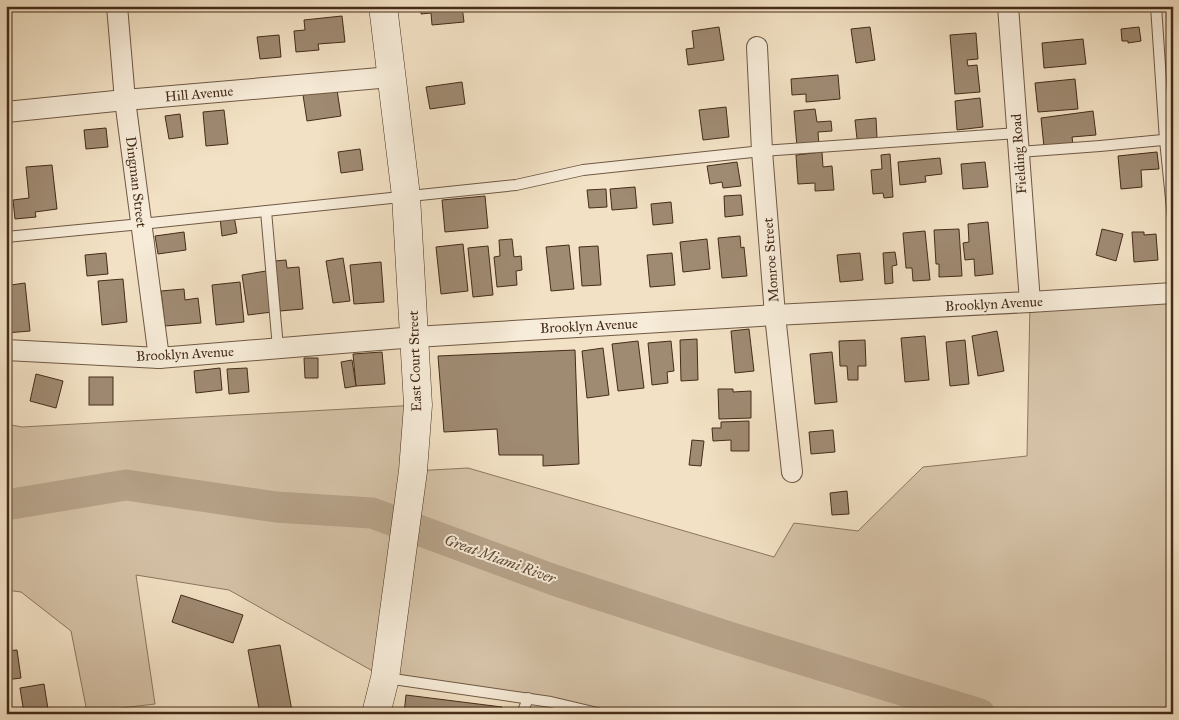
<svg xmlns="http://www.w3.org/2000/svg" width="1179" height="720" font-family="'IM FELL Great Primer',serif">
<rect width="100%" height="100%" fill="#f2e1c4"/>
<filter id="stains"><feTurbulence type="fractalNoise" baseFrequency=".004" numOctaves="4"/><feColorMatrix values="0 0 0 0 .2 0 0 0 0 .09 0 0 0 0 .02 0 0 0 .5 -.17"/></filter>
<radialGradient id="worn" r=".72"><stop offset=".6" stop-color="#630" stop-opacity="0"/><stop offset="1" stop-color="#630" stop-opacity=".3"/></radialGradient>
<!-- green -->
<path fill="#d5c2a7" stroke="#8d7760" d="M1173,293V714H602L385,678L229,590L136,575L155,704L87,712L71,631L21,592L6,590V424L22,427L418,405L413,471L468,468L774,557L794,523L858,531L923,467L1027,456L1030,302Z"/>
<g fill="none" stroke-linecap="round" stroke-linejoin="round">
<!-- river -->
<path stroke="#b7a38a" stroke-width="31" d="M6,505L126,485L276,507L372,513L554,580L732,638L980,714"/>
</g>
<!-- building -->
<g fill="#9f8a72" stroke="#452c19">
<path d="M421,6H462L464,22L432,25L431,13L421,14Z"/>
<path d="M342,16L345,42L318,44L319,50L296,52L294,31L305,30L304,20Z"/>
<path d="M719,27L724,60L688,65L686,49L694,48L692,31Z"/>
<path d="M870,27L875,60L856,63L851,29Z"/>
<path d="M1139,27L1141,41L1128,43V41H1122L1121,29Z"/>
<path d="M976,33L978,59L967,60L968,66L977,65L980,92L955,94L950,35Z"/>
<path d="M279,35L281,57L260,59L257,37Z"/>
<path d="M1083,39L1086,64L1044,68L1042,43Z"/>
<path d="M838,75L840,99L806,102V94L792,95L791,79Z"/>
<path d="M1075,79L1078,109L1038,112L1035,83Z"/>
<path d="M462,82L465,104L430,109L426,87Z"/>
<path d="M337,90L341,116L307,121L303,95Z"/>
<path d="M980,98L983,127L957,130L955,101Z"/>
<path d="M726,107L729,137L703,140L699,110Z"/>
<path d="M815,109L817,122L831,121L832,131L818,132L819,146L797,147L794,111Z"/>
<path d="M224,110L228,144L206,146L203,112Z"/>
<path d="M1093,111L1096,135L1072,137L1073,144L1044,147L1041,118Z"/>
<path d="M180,114L183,137L169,139L165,116Z"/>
<path d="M876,118L877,138L857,139L855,120Z"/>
<path d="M106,128L108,147L86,149L84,130Z"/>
<path d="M360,149L363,170L341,173L338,152Z"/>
<path d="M822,152L823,167L832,166L834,190L815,191V183L798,184L796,155Z"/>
<path d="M1157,152L1159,169L1141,170L1142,187L1121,189L1118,156Z"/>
<path d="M890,154L893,197L884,198L883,193L873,194L871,170L882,169L881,155Z"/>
<path d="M940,158L942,174L925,176L926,182L900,185L898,162Z"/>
<path d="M737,162L741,186L723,188L722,182L710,184L707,166Z"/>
<path d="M985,162L988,187L963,189L961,164Z"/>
<path d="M52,165L57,209L35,212L36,217L15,219L13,200L29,198L26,167Z"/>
<path d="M635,187L637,208L612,210L610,189Z"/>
<path d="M606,189L607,207L589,208L587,190Z"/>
<path d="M741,195L743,215L725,217L724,196Z"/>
<path d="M485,196L488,228L445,232L442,200Z"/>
<path d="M671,202L673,223L653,225L651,204Z"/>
<path d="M234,216L237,233L222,236L220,218Z"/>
<path d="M988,222L993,274L975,276L974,259L965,260L963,243L969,242L968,224Z"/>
<path d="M959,229L962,276L939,277V264H936L934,230Z"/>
<path d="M1102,229L1123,234L1116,261L1096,255Z"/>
<path d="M925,231L930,280L913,281L912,268H906L903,233Z"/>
<path d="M184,232L186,250L158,254L155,236Z"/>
<path d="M1132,232H1144V235L1156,234L1158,260L1134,262Z"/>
<path d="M740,236L741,248L744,247L747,276L722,278L718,238Z"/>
<path d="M512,239L514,257L521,256L522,270L516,271L517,285L497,287L494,257L500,256L499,240Z"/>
<path d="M707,239L710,269L683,272L680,242Z"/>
<path d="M463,244L468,291L441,294L436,247Z"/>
<path d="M569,245L574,289L551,291L546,247Z"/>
<path d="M488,246L493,295L473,297L468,248Z"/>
<path d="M598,246L601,285L582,286L579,247Z"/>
<path d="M895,252L897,265L892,266L893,283L885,284L883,253Z"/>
<path d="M106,253L108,274L87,276L85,255Z"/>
<path d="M672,253L675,285L650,287L647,255Z"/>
<path d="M860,253L863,280L840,282L837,255Z"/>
<path d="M6,256H8L11,285L25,283L30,331L6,333Z"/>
<path d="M343,258L350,301L333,303L326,261Z"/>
<path d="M286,260L287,268L299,267L303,309L280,311L275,261Z"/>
<path d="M381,262L384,302L354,304L350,265Z"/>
<path d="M266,271L272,312L248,315L242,275Z"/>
<path d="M123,279L127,322L102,325L98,281Z"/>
<path d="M240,282L244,322L216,325L212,285Z"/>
<path d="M184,289L185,300L198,298L201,323L165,326L161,291Z"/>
<path d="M749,329L754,371L735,373L731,331Z"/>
<path d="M997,331L1004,371L978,376L972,336Z"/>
<path d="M925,336L929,380L905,382L901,338Z"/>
<path d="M697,339L698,380L681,381L680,340Z"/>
<path d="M865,340L866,366H858V380H848L847,366H840L839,341Z"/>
<path d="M965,340L969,384L950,386L946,342Z"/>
<path d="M638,341L644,388L618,391L612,344Z"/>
<path d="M671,341L674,371L667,372L668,383L652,385L648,343Z"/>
<path d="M603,348L609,395L587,398L582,351Z"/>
<path d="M575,350L579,464L543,466V455H499L497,429L444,432L438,356Z"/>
<path d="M382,352L385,384L356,386L353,354Z"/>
<path d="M832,352L837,402L815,404L810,354Z"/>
<path d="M304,358H318V378H305Z"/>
<path d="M352,360L356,386L345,388L341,362Z"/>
<path d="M220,368L222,390L196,393L194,371Z"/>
<path d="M247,368L249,392L229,394L227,369Z"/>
<path d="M36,374L63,381L56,408L30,401Z"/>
<rect x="89" y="377" width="24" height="28"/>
<path d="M718,389H733V392L751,391V418L719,419Z"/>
<path d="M749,421V451H731V440L713,441L712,428H721V422Z"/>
<path d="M833,430L835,452L811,454L809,432Z"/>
<path d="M692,440L704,441L701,466L689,465Z"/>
<path d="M847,491L849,514L832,515L830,493Z"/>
<path d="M181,595L243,615L233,643L172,622Z"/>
<path d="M280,645L292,711L279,714H260L248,650Z"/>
<path d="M17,650L21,678L6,680V651Z"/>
<path d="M44,684L48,709L24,713L20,688Z"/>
<path d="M406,695L502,707L501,714H404Z"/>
</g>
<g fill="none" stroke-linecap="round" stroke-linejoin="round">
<defs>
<g id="service">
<path d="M1156,6L1165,140L1173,219"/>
<path d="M1019,152L1100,146L1173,139"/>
<path d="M266,211L278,348"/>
<path d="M6,237L141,224L516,185L583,170L762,151L1018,133"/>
<path d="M386,678L551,702L602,714"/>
<path d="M333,714H342"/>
<path d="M522,714L528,698"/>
</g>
<g id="minor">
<path d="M117,6L125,100L159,358"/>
<path d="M1008,6L1030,302"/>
<path d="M757,47L762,151L775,315L792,472"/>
<path d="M6,112L125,100L391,77"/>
<path d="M6,350L159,358L415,337L775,315L1030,302L1173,293"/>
</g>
<path id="secondary" d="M376,714L385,678L413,471L418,405L406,196L383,6"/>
</defs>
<!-- service casing -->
<use href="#service" stroke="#705944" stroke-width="12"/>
<!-- minor casing -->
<use href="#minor" stroke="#705944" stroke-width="22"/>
<!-- secondary casing -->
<use href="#secondary" stroke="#452c19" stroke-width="29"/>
<!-- service -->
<use href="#service" stroke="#f7ecd9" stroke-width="10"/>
<!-- minor -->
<use href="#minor" stroke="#f7ecd9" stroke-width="20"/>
<!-- secondary -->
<use href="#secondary" stroke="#f7ecd9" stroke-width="28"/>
</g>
<g text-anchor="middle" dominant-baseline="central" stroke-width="4" stroke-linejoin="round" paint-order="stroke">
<!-- street labels -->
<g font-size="14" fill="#452c19" stroke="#f7ecd9">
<text transform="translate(199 94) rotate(-5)">Hill Avenue</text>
<text transform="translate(1019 154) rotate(-94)">Fielding Road</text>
<text transform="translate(136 182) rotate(83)">Dingman Street</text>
<text transform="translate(771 260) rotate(-94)">Monroe Street</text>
<text transform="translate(994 304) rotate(-3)">Brooklyn Avenue</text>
<text transform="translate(589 326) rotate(-3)">Brooklyn Avenue</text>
<text transform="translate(185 354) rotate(-3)">Brooklyn Avenue</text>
<text transform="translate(415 361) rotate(-92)">East Court Street</text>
</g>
<!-- water labels -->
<g font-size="15" font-style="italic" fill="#624a35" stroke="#f7ecd9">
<text transform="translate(500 559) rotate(20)">Great Miami River</text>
</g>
</g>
<!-- margin -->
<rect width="1179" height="720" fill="none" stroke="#f2e1c4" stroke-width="25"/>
<rect x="8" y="8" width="1164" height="705" fill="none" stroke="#452c19" stroke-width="2.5"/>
<rect x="12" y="12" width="1154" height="695" fill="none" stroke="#452c19"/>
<rect width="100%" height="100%" filter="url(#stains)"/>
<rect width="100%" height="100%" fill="url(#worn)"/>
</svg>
